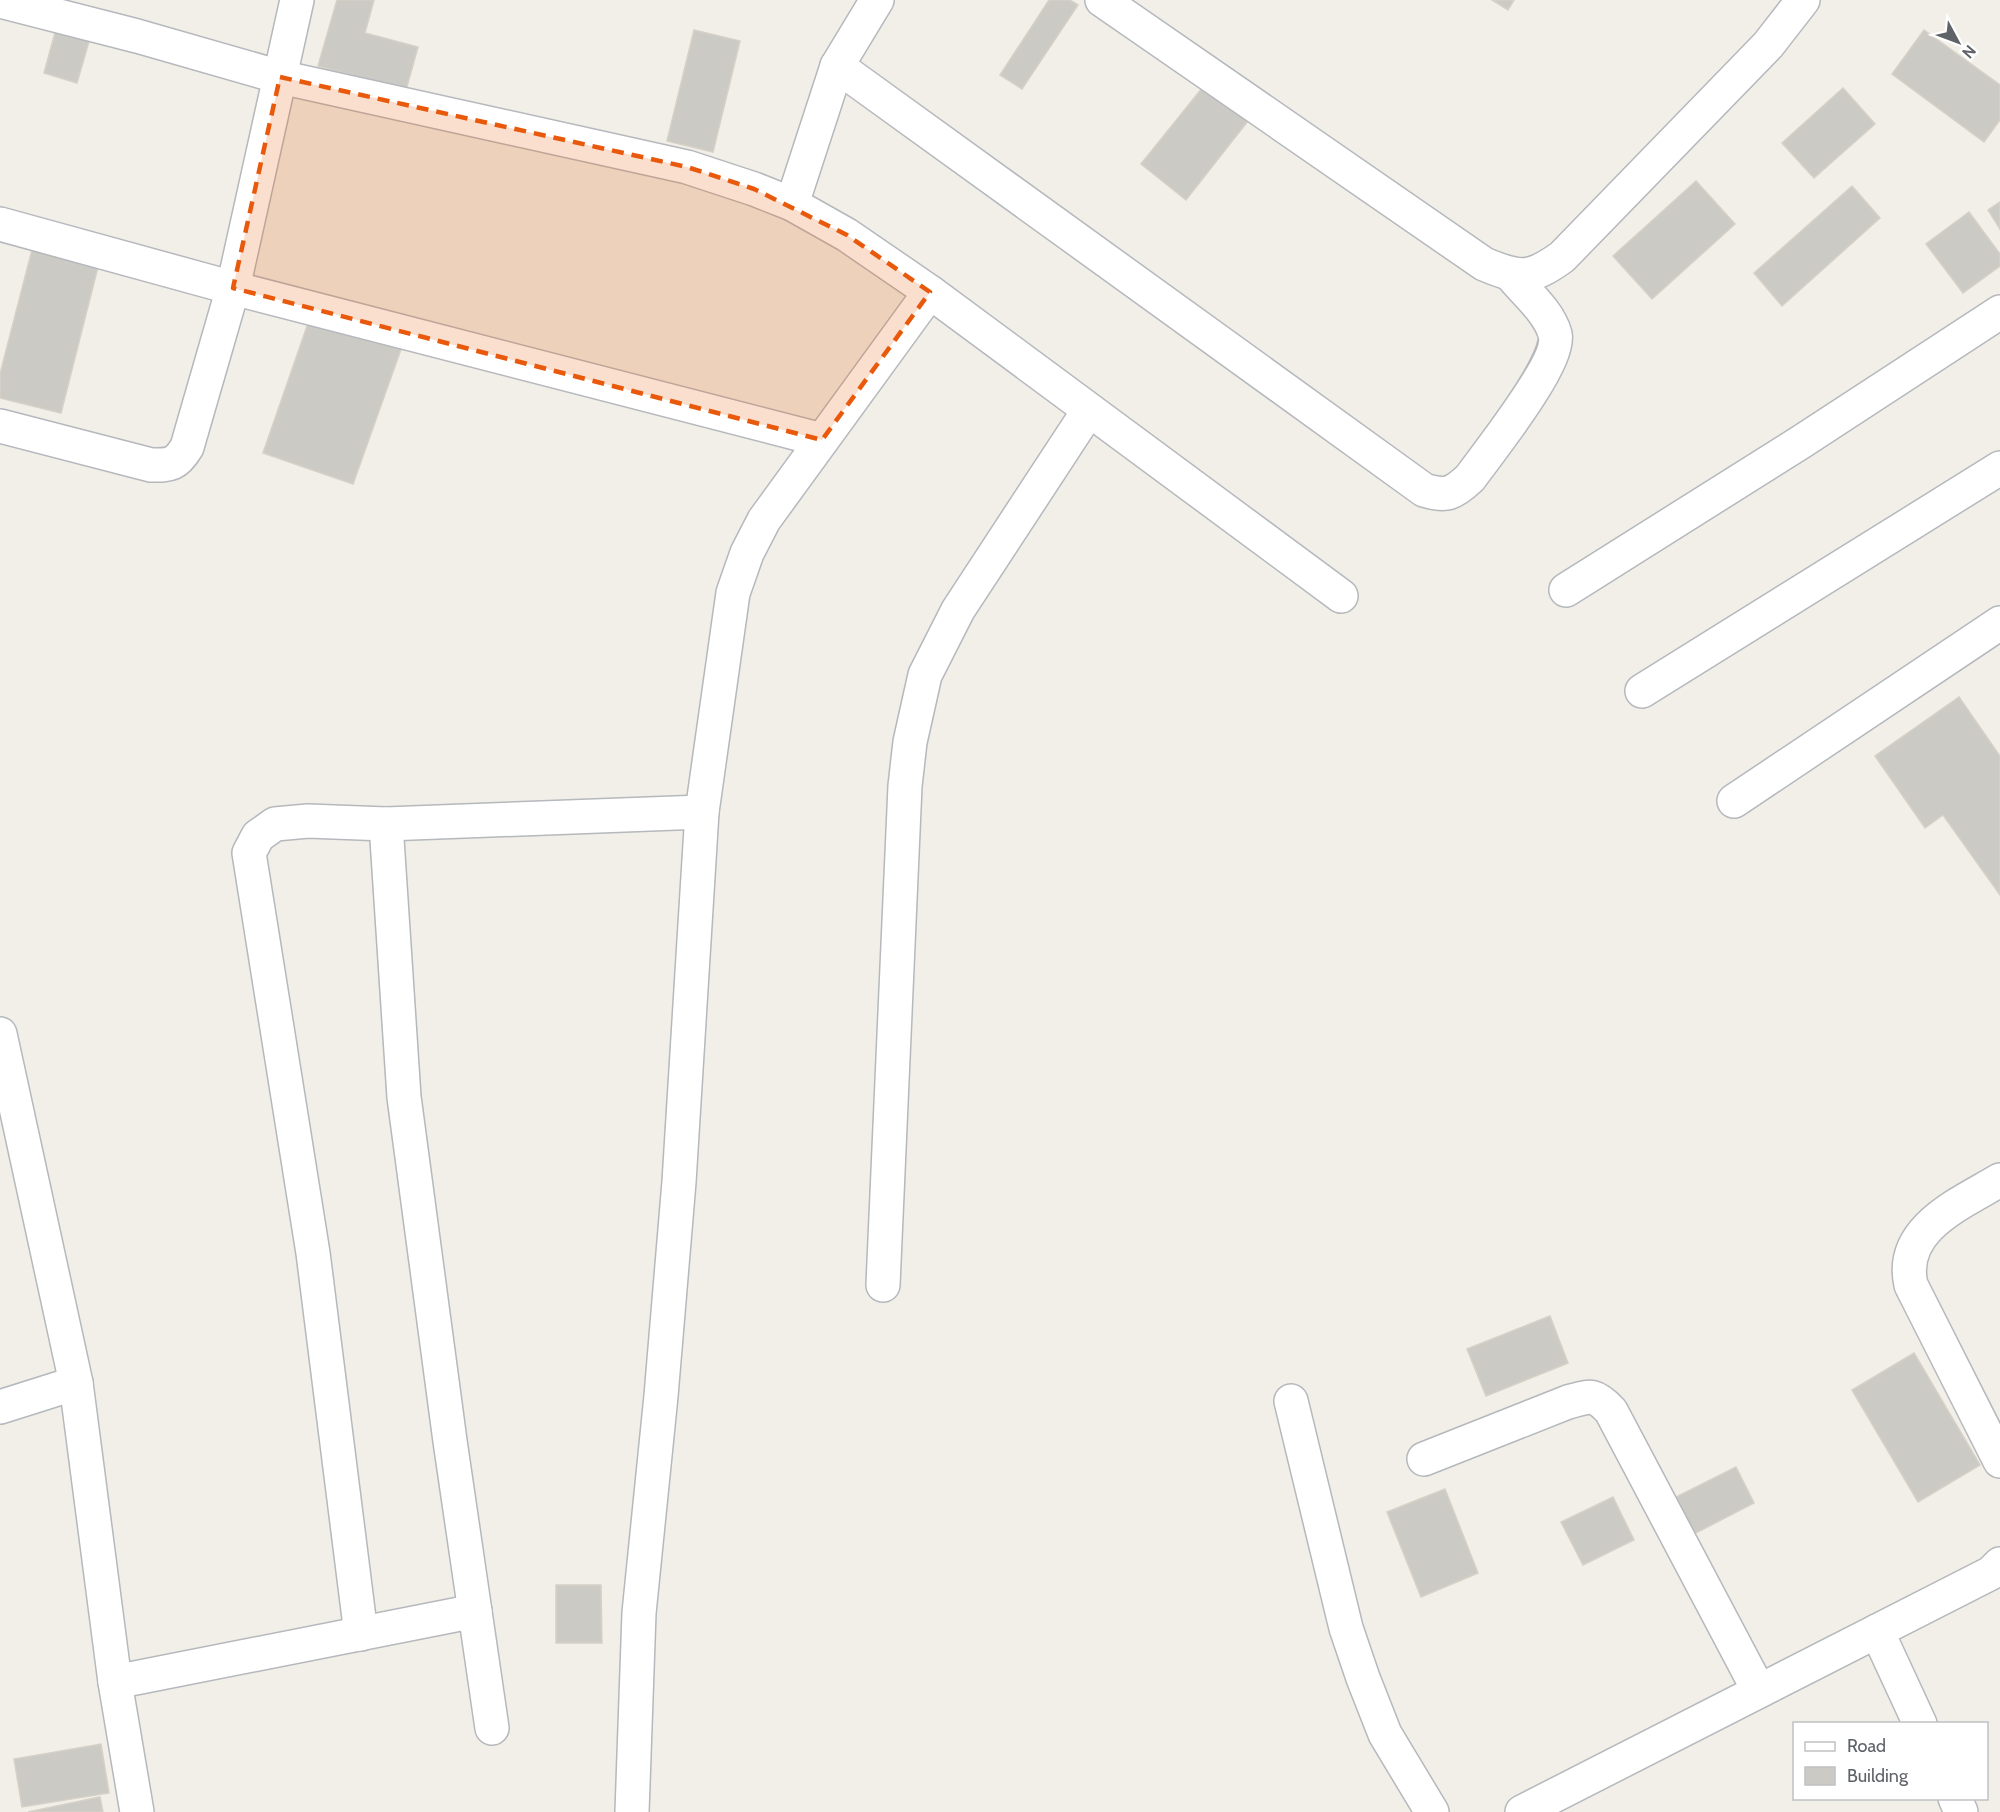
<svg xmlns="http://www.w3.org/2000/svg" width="2000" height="1812" font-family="Cabin,sans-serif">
<rect width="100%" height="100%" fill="#f1efe8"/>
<!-- building -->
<g fill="#cccac5" stroke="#d6d1c6" stroke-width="1.5">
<path d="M337,0H374L365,33L418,47L406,90L318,66Z"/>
<path d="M1049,0H1070L1078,5L1022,89L1000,75Z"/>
<path d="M1492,0H1514L1508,10Z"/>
<path d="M56,29L90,38L77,83L44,73Z"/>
<path d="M694,30L740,41L713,152L667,141Z"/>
<path d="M1924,30L2000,85V120L1984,142L1892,74Z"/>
<path d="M1207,82L1251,117L1186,200L1141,164Z"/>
<path d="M1843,88L1875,124L1814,178L1782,143Z"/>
<path d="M1696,181L1735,224L1652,299L1613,256Z"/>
<path d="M1852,186L1880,218L1782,306L1754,273Z"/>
<path d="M2000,202V229L1988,210Z"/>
<path d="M1969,212L2000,254V266L1963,293L1926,244Z"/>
<path d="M33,246L99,263L61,413L0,398V374Z"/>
<path d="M313,309L404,341L353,484L263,453Z"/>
<path d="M1959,697L2000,756V895L1943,815L1925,828L1875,756Z"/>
<path d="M1550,1316L1568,1363L1486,1396L1467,1349Z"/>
<path d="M1914,1353L1980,1465L1918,1502L1852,1390Z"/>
<path d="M1736,1467L1754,1503L1692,1535L1674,1498Z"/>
<path d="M1445,1489L1478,1573L1421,1597L1387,1512Z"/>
<path d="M1613,1497L1634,1540L1583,1565L1561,1522Z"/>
<path d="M556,1585H601L602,1643H556Z"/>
<path d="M101,1744L109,1793L22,1807L14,1759Z"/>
<path d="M100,1797L103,1812H28Z"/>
</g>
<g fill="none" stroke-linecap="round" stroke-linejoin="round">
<defs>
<g id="street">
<path d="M1102,0L1484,264C1520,279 1530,280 1562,257L1768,45L1803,0"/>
<path d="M0,1L137,36L280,77L687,167L754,189L792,204L847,235L930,292L1341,596"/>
<path d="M837,66L1424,490C1446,497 1453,494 1470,478C1488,453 1562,361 1555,334C1549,312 1526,293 1511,275"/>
<path d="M792,204L837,66L877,0"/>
<path d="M0,224L233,288L822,440"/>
<path d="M0,426L151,465C171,465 176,465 187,447L233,288L297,0"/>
<path d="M1566,590L1801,442L2000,312"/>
<path d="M1642,691L2000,468"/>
<path d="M1734,801L2000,623"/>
<path d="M386,824L404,1097L450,1441L492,1728"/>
<path d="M0,1034L76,1383L115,1682L137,1812"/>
<path d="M2000,1180C1960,1204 1898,1229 1911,1285L2000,1461"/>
<path d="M883,1285L905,786L910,742L925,675L958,610L1089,410"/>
<path d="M1291,1401L1346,1628L1363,1678L1385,1734L1432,1812"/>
<path d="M0,1407L76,1383"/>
<path d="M1424,1459L1568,1402C1591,1396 1594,1393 1611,1411L1759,1691"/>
<path d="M1877,1631L1920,1724"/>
<path d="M361,1634L313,1253L249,853L258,836L275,824L308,821L386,824L702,812"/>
<path d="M115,1682L475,1611"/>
<path d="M1955,1798L1961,1812"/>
<path d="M632,1812L639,1613L661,1396L679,1182L702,812L733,593L747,553L764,520L930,292"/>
<path d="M1522,1812L1991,1573L2000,1564"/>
</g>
</defs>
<!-- street casing -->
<use href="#street" stroke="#b5b8bc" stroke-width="36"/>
<!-- street -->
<use href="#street" stroke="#fff" stroke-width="33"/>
</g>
<!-- marked area -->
<path fill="#e8590c" fill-opacity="0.2" stroke="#e8590c" stroke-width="4.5" stroke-dasharray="12 8" stroke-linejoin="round" d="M280,77L687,167L754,189L847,235L930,292L822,440L233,288Z"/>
<!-- legend -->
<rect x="1793" y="1722" width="195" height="78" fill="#ffffff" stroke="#bfc1c3" stroke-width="1.5"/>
<rect x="1805" y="1742" width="30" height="9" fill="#ffffff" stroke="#bfc1c3" stroke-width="1.5"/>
<text x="1847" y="1752" font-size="18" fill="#5f6368">Road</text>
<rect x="1805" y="1767" width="30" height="18" fill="#cccac5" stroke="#bfc1c3" stroke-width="1.5"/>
<text x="1847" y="1782" font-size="18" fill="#5f6368">Building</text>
<!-- north arrow -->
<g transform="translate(1958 42) rotate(131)" stroke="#ffffff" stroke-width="4.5" paint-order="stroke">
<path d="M0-4.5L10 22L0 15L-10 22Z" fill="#5f6368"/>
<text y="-9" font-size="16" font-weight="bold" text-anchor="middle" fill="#5f6368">N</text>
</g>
</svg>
